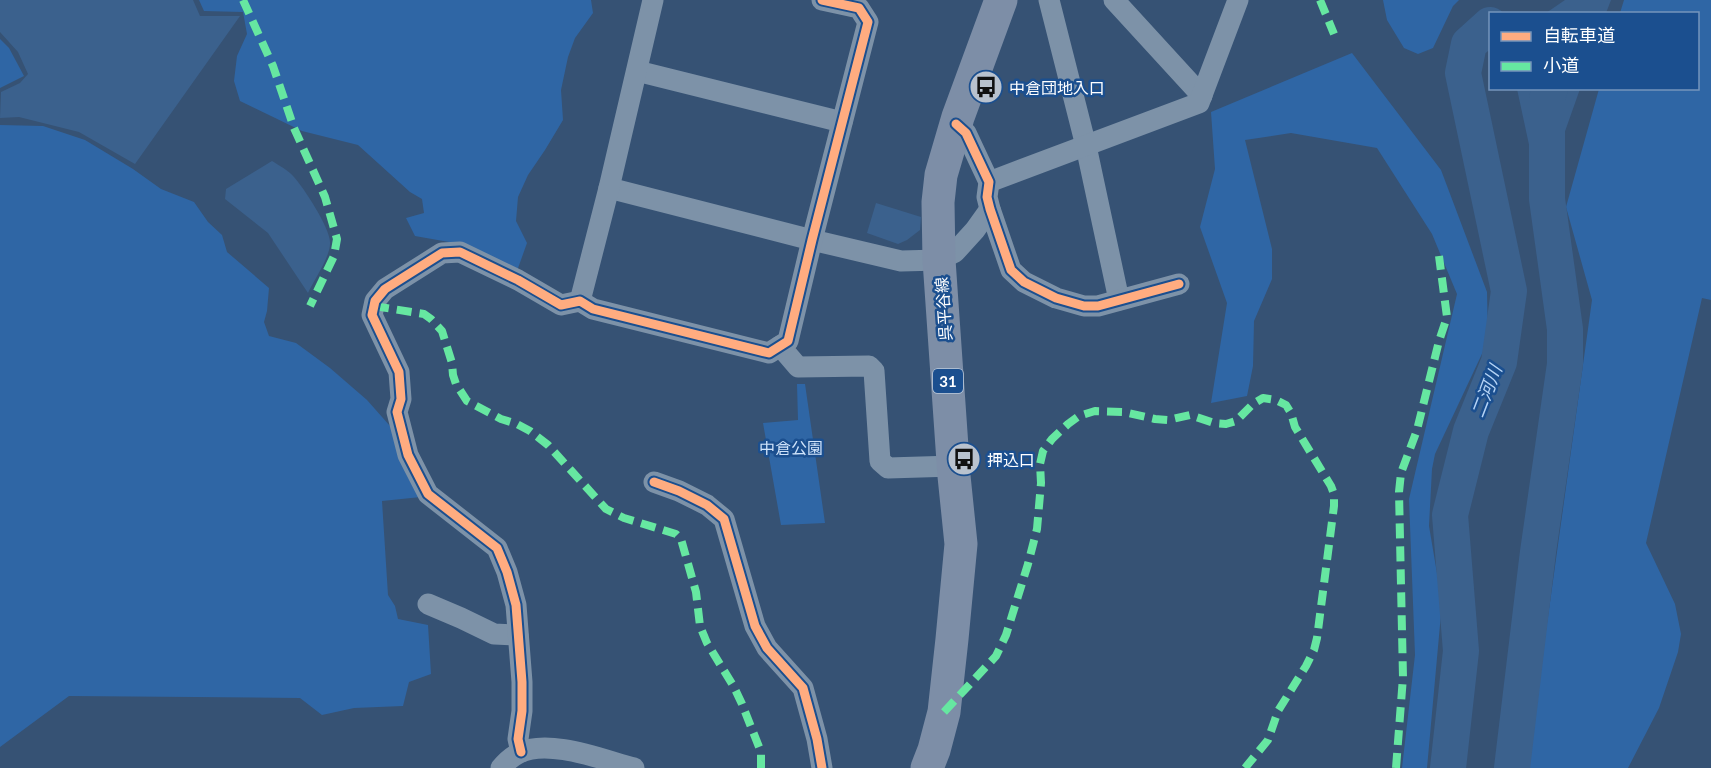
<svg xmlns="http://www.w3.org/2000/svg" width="1711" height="768" font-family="Lato,'Noto Sans JP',sans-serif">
<rect width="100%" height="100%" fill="#365274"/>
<!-- green -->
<g fill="#2f66a5">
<path d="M199,0H591L593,13L575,38L568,57L561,90L563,120L545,150L528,175L518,197L516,221L527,243L517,271L449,242L415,236L406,218L424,213L422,199L410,192L358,145L302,131L240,101L234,81L237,56L247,34L243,12L204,11Z"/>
<path d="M1383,0H1459L1453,6L1433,48L1418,54L1404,48L1387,20Z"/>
<path d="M1624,0H1711V300L1702,298L1646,543L1675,604L1681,634L1678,652L1659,708L1628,768H1527L1592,300L1566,207L1599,89L1698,88V14L1620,13Z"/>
<path d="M0,39L9,48L24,76L0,88Z"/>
<path d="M1352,53L1441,170L1487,292L1488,341L1435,454L1432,469L1429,526L1442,603L1427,768H1402L1415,655L1409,499L1457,294L1432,234L1377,148L1291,133L1245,140L1272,249V279L1254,321L1253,366L1247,396L1211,403L1227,303L1200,227L1215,169L1211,112Z"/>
<path d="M0,125L43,126L85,140L133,169L161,189L194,202L208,222L222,235L227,252L269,288L267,311L264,322L269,336L296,343L330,368L367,400L390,426L421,497L382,501L388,595L395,606L398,619L428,625L431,674L409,682L403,706L354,708L322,715L300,698L69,696L0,747Z"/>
<path d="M797,384H805L825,523L781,525L763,423L798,420Z"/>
</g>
<!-- water -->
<g fill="#3b618d">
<path d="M0,0H193L200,16H240L135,164L79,132L19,117L0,118L1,92L20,83L28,74L18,52L0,32Z"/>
<path d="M1565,0H1611L1606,13H1546Z"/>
<path d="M1517,89H1580L1563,137L1564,149L1531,154Z"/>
<path d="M272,161C280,166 288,170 294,177C304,188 330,228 330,242C331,256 314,280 308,293L268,233L225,199L226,189Z"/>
<path d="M876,203L921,217L920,230L907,240L898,244L867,233Z"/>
</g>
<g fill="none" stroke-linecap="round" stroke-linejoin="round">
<!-- river -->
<g stroke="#3b618d" stroke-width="36">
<path d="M1448,768L1461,651L1450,515L1471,431L1499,362L1509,291L1463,73L1469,44L1490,25"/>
<path d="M1512,768L1538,552L1565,364V329L1547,199V99L1550,88"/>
</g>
<!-- street -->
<g stroke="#7d92a8" stroke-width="21">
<path d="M1049,0L1086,146L1119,300"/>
<path d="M1114,0L1202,96"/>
<path d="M637,71L842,122"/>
<path d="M956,124L966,133L989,182L987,197L990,209L1011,270L1024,282L1056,298L1084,306H1098L1179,284"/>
<path d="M989,182L1199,103L1238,0"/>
<path d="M609,188L812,240L901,261L939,260L955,252L975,230L990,209"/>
<path d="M580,301L609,188L653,0"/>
<path d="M780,346L798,367L869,366L874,371L880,461L888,468L954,466"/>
<path d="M654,482L679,491L707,505L724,519L755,626L767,648L803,688L817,739L822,768"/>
<path d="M428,604L461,618L494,634L518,635"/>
<path d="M521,752L518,739L522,711V682L516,605L507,572L497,548L428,494L408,455L397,412L401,399L399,372L372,315L375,301L385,289L442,253L460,252L518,280L561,305L580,301L593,309L769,353L788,341L812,240L868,22L859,8L822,0"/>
<path d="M501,768C506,762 511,757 519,753C549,738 603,760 634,768"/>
</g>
<!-- primary -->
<path stroke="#7d8ea7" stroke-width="33" d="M927,768L934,750L944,712L952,639L961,544L954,476L939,260L938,202L941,175L958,117L1001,0"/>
<!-- quiet -->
<g stroke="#66e7a1" stroke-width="8" stroke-dasharray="15 8" stroke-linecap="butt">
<path d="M243,0L273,66L294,128L325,197L337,239L334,256L310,306"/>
<path d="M1320,0L1334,34"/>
<path d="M374,306L424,314L431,319L442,331L452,363L453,375L456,384L467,401L501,419L517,424L530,431L548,445L606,509L624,518L676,534L681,539L696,592L700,626L707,643L734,687L742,704L761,752V768"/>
<path d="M944,712L996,656L1006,635L1028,564L1037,529L1041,483L1040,464L1043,451L1052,439L1068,424L1079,416L1095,411L1124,412L1155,419L1168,420L1190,415L1214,423L1226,424L1236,421L1253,404L1263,398L1276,400L1286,405L1291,413L1295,427L1331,486L1334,494V506L1317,638L1314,650L1306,666L1278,711L1268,740L1245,768"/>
<path d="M1396,768L1403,677L1399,492L1401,473L1417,430L1439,341L1447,317L1439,256"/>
</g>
<defs>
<g id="cycleway">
<path d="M956,124L966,133L989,182L987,197L990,209L1011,270L1024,282L1056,298L1084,306H1098L1179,284"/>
<path d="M654,482L679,491L707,505L724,519L755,626L767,648L803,688L817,739L822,768"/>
<path d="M521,752L518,739L522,711V682L516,605L507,572L497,548L428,494L408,455L397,412L401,399L399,372L372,315L375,301L385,289L442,253L460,252L518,280L561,305L580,301L593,309L769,353L788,341L812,240L868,22L859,8L822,0"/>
</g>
</defs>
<!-- cycleway casing -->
<use href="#cycleway" stroke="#1b4f8f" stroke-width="13"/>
<!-- cycleway -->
<use href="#cycleway" stroke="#ffac80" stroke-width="9"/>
</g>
<!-- icons -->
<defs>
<symbol id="bus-disc" viewBox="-11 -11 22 22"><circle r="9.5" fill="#b9c2ce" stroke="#1b4f8f"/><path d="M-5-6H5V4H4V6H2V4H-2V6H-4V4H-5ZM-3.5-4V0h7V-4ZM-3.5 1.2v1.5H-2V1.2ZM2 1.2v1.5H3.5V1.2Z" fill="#111"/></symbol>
</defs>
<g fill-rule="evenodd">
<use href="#bus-disc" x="967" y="68" width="38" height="38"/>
<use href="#bus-disc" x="945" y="440" width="38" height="38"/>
</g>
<g text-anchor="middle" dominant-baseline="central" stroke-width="5" stroke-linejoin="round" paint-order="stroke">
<!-- shield labels -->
<rect fill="#1b4f8f" stroke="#bbcadd" stroke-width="1.5" x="933" y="369" width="30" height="24" rx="4.5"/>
<g font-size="15" font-weight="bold" fill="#fff">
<text x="948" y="381">31</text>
</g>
<!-- poi labels -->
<g font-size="16" fill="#fff" stroke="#1b4f8f" text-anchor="start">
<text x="1009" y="87">中倉団地入口</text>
<text x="987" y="459">押込口</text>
</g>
<!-- street labels -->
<g font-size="16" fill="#fff" stroke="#1b4f8f">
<text transform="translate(943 309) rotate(-94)">呉平谷線</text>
</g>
<!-- park labels -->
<g font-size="16" fill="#cfe3fa" stroke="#1b4f8f">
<text x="791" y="447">中倉公園</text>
</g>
<!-- water labels -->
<g font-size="18" font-style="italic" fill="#b5d3f5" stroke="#1b4f8f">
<text transform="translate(1486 391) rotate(-69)">二河川</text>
</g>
</g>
<!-- legend -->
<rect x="1489" y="12" width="210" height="78" fill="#1b4f8f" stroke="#7695bc" stroke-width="1.5"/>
<rect x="1501" y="32" width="30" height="9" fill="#ffac80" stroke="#7695bc" stroke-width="1.5"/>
<text x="1543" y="42" font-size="18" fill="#ffffff">自転車道</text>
<rect x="1501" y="62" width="30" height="9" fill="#66e7a1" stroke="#7695bc" stroke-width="1.5"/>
<text x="1543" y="72" font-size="18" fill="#ffffff">小道</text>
</svg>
